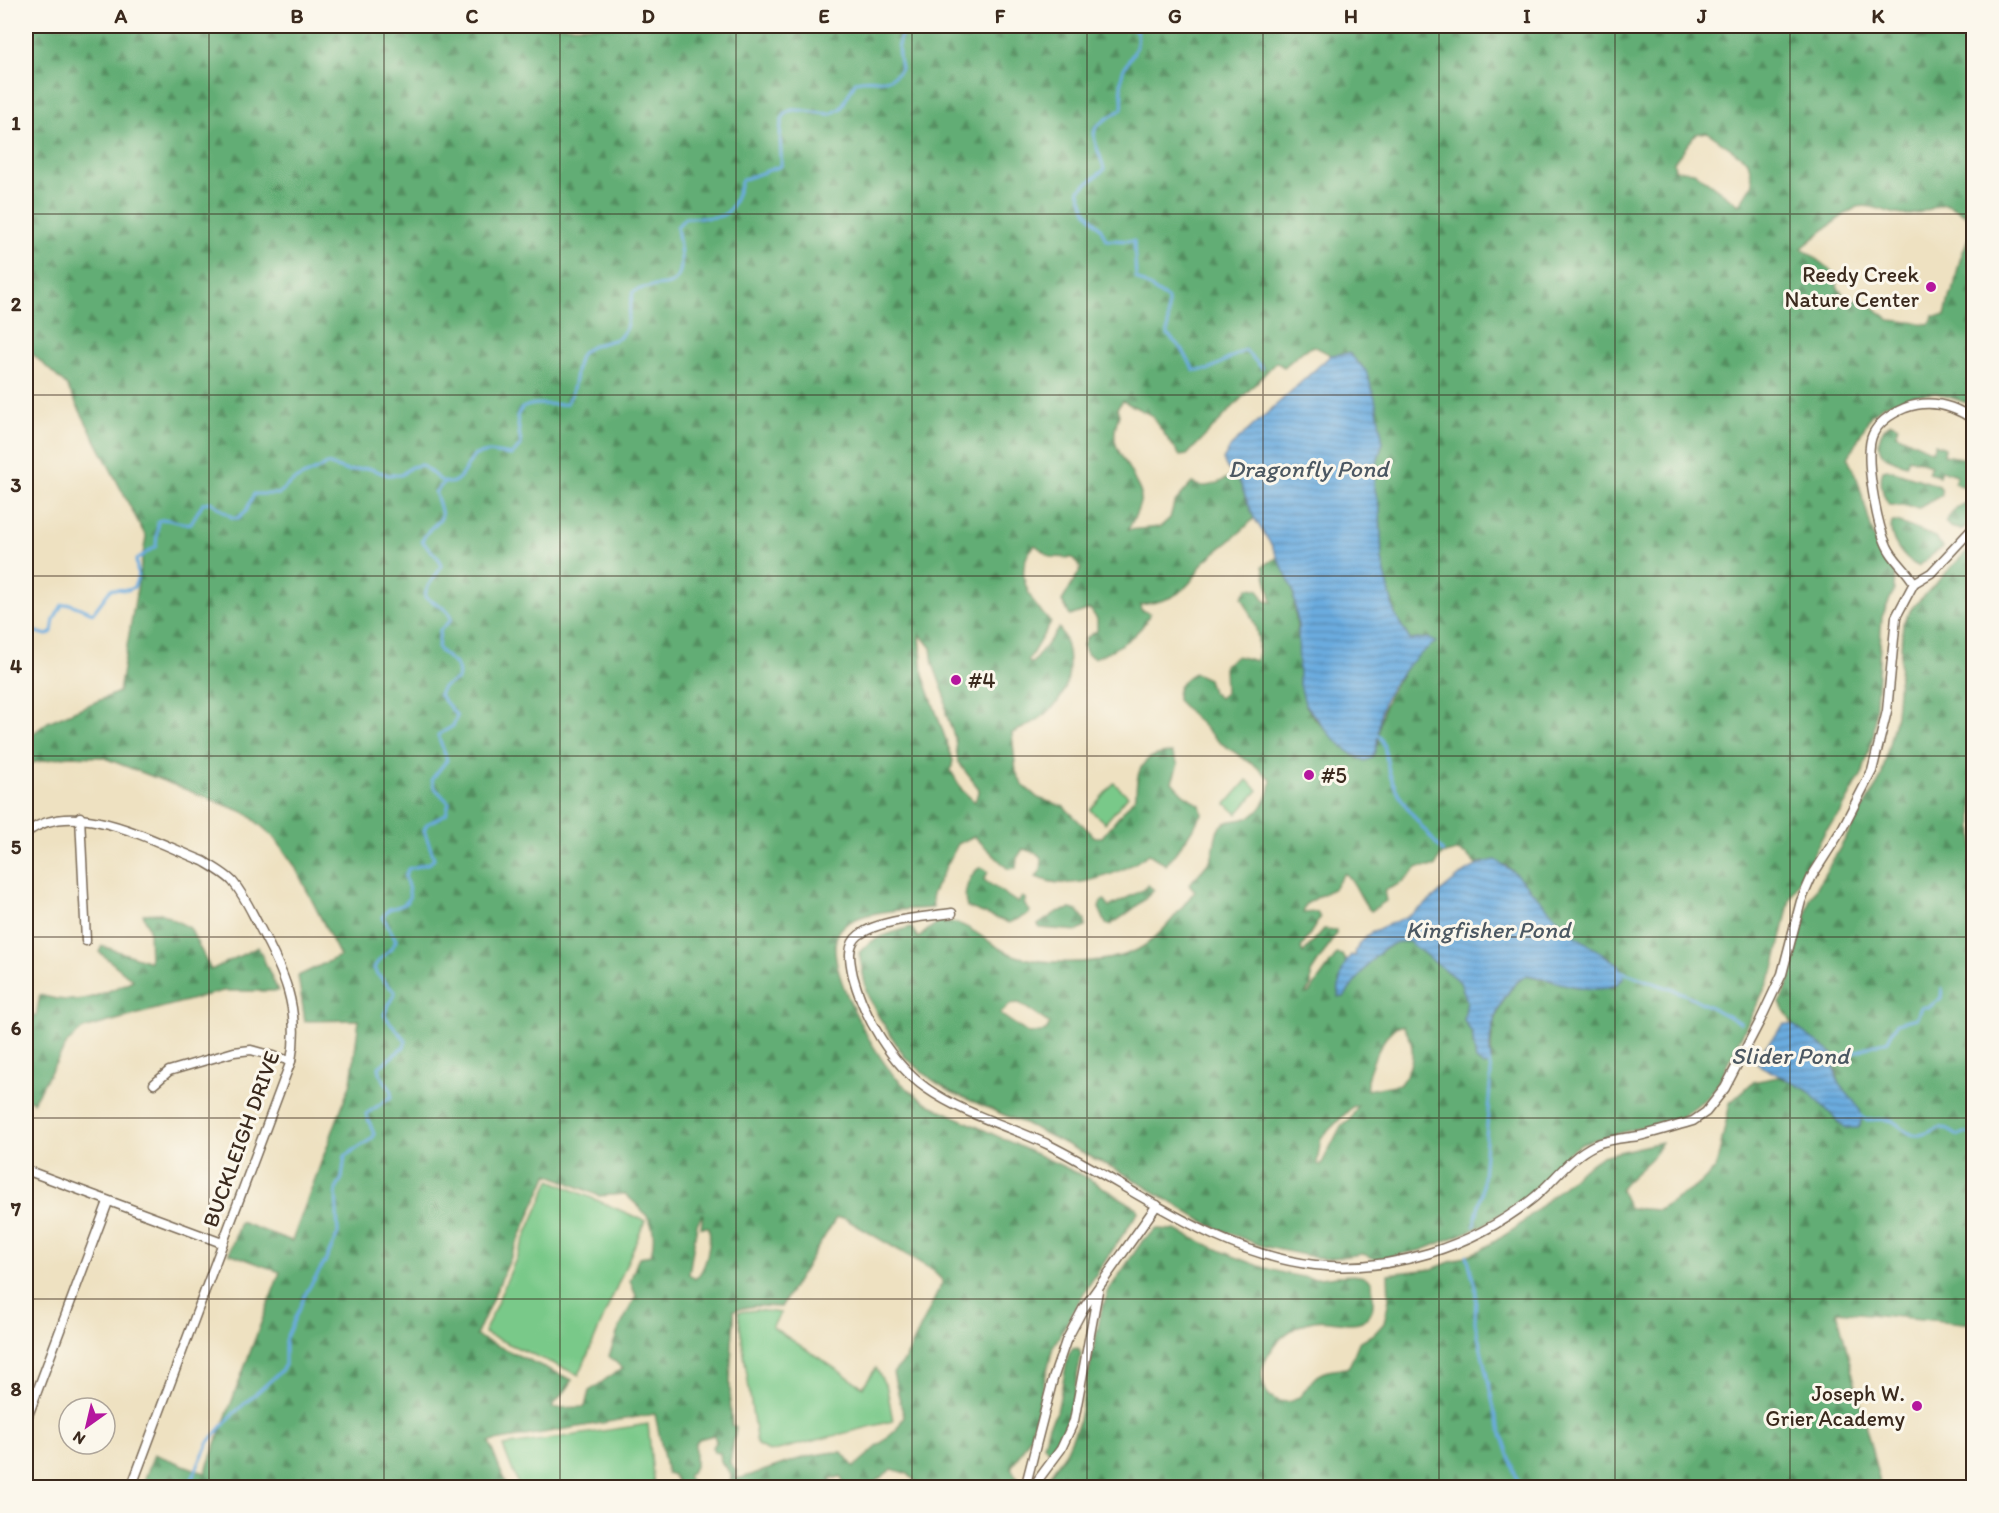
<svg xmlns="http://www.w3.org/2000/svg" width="1999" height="1513" font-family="Itim,sans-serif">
<defs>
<pattern id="forest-firs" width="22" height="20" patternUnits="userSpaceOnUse" patternTransform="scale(1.5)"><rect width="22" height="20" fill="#62ad75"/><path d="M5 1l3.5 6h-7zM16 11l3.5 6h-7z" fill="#528d5f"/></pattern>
<pattern id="water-rules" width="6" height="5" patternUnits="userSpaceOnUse" patternTransform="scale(1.5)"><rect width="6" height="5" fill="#6bacdf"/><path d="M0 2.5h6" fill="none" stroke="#598cb4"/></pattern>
</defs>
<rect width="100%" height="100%" fill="#fbf7ec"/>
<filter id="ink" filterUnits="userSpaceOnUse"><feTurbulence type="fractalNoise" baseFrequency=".0167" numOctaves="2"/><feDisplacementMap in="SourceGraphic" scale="12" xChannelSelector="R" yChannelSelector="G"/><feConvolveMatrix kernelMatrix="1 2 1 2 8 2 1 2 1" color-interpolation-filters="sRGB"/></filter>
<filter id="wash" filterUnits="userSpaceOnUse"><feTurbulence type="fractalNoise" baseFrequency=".008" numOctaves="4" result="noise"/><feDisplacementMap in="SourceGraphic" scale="24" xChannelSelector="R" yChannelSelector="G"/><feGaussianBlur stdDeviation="1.35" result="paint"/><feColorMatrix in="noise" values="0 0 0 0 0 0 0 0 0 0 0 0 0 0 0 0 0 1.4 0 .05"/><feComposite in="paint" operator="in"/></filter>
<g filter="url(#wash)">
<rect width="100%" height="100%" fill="#eee1c1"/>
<!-- forest -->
<g fill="url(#forest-firs)" stroke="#4e6c4a" stroke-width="1.5" fill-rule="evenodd">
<path d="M26,26H1973V405L1937,393L1914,395L1884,405L1871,415L1848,458L1858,481L1877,548L1895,573L1894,590L1882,617L1874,732L1863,772L1840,814L1826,830L1790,899L1774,970L1717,1085L1708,1097L1681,1117L1582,1143L1567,1154L1528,1196L1480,1227L1422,1250L1376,1259L1363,1254L1324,1259L1262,1246L1209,1225L1123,1173L1032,1127L951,1092L931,1079L905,1057L879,1017L867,994L859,953C873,936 890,934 911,927L918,938C924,934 933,924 940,922C963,917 987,943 1006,952C1038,967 1105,965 1137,950C1161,938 1178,911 1195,891L1189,884C1197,876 1205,868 1211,859C1216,848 1213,836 1220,827C1227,819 1238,821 1247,818C1262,813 1270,795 1271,780L1257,767L1219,742L1177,700C1176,687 1183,679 1195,673L1208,679L1212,692L1219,698L1225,693L1224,665L1237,656L1256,661C1263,637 1253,619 1242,597L1248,588L1258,589L1265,601L1272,602L1263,566L1278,557L1293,590L1305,704L1314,718L1351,754L1378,745C1378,699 1402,674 1428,638L1410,640L1395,615L1382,560L1380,510L1374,485L1376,466L1383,442L1349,353L1331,355L1314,346L1303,351L1284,367L1276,362L1187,455L1180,456L1151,415L1123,401L1117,408L1119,415C1107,448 1123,453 1135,481C1137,485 1140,490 1141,494C1141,507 1133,520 1128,530L1160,527L1170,518L1174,503L1192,483C1206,491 1220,482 1233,475L1240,483L1254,518C1237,538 1218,548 1202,564C1199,568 1198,573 1195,576C1181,597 1163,602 1140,605L1141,610L1150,613C1142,635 1115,650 1094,658L1087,654L1083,645L1086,638L1097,631V619L1090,609L1070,616L1062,601L1081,569L1073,558L1051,557L1035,545C1011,570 1029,602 1051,622L1028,661L1031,663L1034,661L1059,628C1073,649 1073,687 1054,706C1042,719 1028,726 1012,733L1016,772L1023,785L1038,798L1064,807L1095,837H1102L1136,796C1136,769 1143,753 1172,753L1178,764L1172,782L1183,794L1200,805L1202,814L1186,839L1166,865L1149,854C1120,875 1071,893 1036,877L1041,870L1042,860L1036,853L1023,849L1017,858L1016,868L1008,869L974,836L958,844L932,894L933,908C909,910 858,909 841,929C817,957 874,1053 895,1077C906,1088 917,1097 930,1105L1086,1177L1137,1208L1138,1212L1085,1291L1053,1347L1030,1437L1011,1468L1017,1478L1016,1487H921L908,1474L892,1469L868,1487H845L841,1476L830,1480L833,1487H730L731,1474L721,1462L720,1453L714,1452L712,1447L716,1441L714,1435L699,1439L695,1444V1467L687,1477L696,1487H681L673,1475L667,1473L655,1414L489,1442L507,1487H142L154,1454L205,1473L280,1272L229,1253L240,1222L292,1241L351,1082L359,1020L305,1021L298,976L340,956L294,865L275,838L246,813L102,757L68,756L26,764V739L48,722L119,692L146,537L67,386L26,348ZM1707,132L1748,161L1753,183L1739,205L1694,172L1675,170L1674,162L1696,134ZM1945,204C1977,217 1974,225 1962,254C1957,267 1956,280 1953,292L1950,294L1945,316H1933L1932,321L1928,324L1890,320L1870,305L1844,295L1837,287L1838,276L1802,248C1814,238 1846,211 1858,207C1875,203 1891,217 1909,215C1920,214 1933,206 1945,204ZM920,634L931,648L933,664L945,696L946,713L955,739L958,762L979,789L975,802L962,790L951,771L953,760L923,675ZM1457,851L1467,855L1476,865L1482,862L1506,865C1541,897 1566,938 1611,958L1614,988L1577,987L1527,975C1500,991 1488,1031 1492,1061L1476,1060L1472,1033L1464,1020L1467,1001L1460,982L1409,942C1382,936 1358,978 1344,997L1339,982L1346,962L1342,955L1337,954L1309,993L1305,994L1311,986V973L1336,934V930L1324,929L1303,953L1301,948L1320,918L1317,912L1303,913L1306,904L1334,888L1345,873C1357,883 1360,901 1371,911L1386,901L1384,891L1403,882L1418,867H1435L1441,855ZM1019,1003L1050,1024L1046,1031L1029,1034L1000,1014L1011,1004ZM1397,1026H1403C1417,1046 1415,1065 1400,1084L1367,1090C1364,1074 1384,1034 1397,1026ZM1358,1105L1350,1120L1341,1126L1321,1165L1317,1164L1321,1138L1352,1107ZM548,1174L599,1196L625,1194C647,1214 659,1223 651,1255L639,1257L630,1281L636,1296L618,1331L609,1356L623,1369C610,1374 601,1384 589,1391L585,1407L552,1408C558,1396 568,1392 572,1380L476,1336ZM703,1213L701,1227H709C711,1242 707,1269 695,1279L689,1274L697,1224ZM836,1218H844L931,1269L943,1281L905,1360L893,1373L904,1417L896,1430L854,1467L842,1452C805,1452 773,1470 737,1479V1472L730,1463L736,1427L732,1425C729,1400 730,1373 732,1348C732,1334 735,1323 734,1310L754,1306L781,1307Z"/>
<path d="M1891,423L1898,426L1896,434L1932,451L1935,444L1945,448L1944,455L1973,460V490L1954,483L1957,475L1941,470L1939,476L1928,473L1931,465L1909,458L1906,465C1899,463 1888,460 1883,454C1874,444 1881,429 1891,423Z"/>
<path d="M1887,469L1937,485L1941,488L1942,495L1919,508L1890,505C1882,497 1879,480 1883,470Z"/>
<path d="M1968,501H1973V522L1961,530L1950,527L1945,522L1956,508Z"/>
<path d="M1892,522H1897L1936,537L1942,547L1918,566C1904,560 1887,538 1892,522Z"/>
<path d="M1973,545V1324L1837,1311L1881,1487L1040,1488L1065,1454L1078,1425L1101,1312L1109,1290L1143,1240L1157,1229L1175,1230C1218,1249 1265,1274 1313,1278C1329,1279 1360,1269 1372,1282C1372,1291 1375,1302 1372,1310C1362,1334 1333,1317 1314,1321C1298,1324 1281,1335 1273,1348C1264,1361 1259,1370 1264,1386C1268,1401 1288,1407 1300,1396C1309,1388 1310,1378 1322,1373C1330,1369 1340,1370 1349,1367L1359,1342L1375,1333L1384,1323L1389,1299L1388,1274L1432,1269L1481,1250L1516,1228L1579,1172L1602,1156L1661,1142C1658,1159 1631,1173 1620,1189L1629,1208L1659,1210L1700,1184L1716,1168L1730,1103L1753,1082L1778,1077L1794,1082L1815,1096L1840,1124L1847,1093L1839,1083L1833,1054L1793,1025L1780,1003L1789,982L1810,899L1881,778L1896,715L1903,623L1912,608Z"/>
<path d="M981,867L988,872L984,880L1018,903L1022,897L1026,899L1024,904L1030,911L1029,914L1009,923L967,907C962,894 969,873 981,867Z"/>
<path d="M1148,885L1154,890C1141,904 1126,915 1110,925L1106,924L1099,908L1101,901L1105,900L1109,907L1143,890Z"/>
<path d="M1070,909L1078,911L1085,920V927L1078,931L1040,928L1038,925L1057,912Z"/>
<path d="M161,913L190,928L211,970L258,947L278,991H223L83,1029L68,1042L33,1102L26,1098V1013L36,1016L40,995C78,1007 100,996 133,980L99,952L102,946L150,962L149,929L143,914Z"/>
<path d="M1078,1348L1081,1354C1076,1376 1071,1440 1048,1450L1044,1445L1049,1425L1057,1412L1068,1356L1072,1349Z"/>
</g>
<!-- pitch -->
<g fill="#79c989" stroke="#5a7a54" stroke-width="1.5">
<path d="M1247,780L1258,790L1237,814L1226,804Z"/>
<path d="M1114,783L1128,796L1105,823L1090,810Z"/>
<path d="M550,1180L645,1221L579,1375L484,1333Z"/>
<path d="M757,1310L781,1313L772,1327L863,1387L876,1368L887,1388L893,1421L770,1452L757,1445L738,1312Z"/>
<path d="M648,1424L654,1487H519L503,1446Z"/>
</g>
<!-- water -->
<g fill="url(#water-rules)" stroke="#536b7e" stroke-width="1.5">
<path d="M1349,353L1366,371L1375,398L1383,442L1376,466L1374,485L1380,510L1382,560L1395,615L1410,640L1428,638L1436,642C1413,658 1388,683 1381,712C1377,729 1380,743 1372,758L1365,761L1351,754L1330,735L1305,704L1299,681L1298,626L1293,590L1272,546L1254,518L1240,483L1227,468L1223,460L1231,446L1331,355Z"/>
<path d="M1496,860L1515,873L1570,932L1619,965L1624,977C1606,1003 1553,979 1527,975C1505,987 1490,1021 1490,1046C1489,1053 1493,1058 1489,1065L1484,1066L1476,1060L1472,1033L1464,1020L1467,1001L1460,982L1409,942C1382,936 1359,978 1344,997H1338C1339,982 1341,966 1351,955L1355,956C1355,949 1360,941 1365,937C1380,925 1400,922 1415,912C1443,894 1462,865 1496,860Z"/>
<path d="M1784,1024L1793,1025L1833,1054C1834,1063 1834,1074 1839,1082C1846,1097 1871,1110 1858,1128H1845L1807,1090L1757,1064L1760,1053Z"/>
</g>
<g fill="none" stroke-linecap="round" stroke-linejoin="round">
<!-- stream -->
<g stroke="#6bacdf" stroke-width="3">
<path d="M1129,26L1137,32C1140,51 1129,56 1123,71C1118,84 1124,95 1122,109C1115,114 1103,120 1097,126C1088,136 1103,158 1104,170L1079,190L1086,211L1101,229L1106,240L1134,241L1136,278L1168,299V335L1182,349L1194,370H1208L1245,350L1262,368"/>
<path d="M1971,26L1974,27"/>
<path d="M26,629L47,635L52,632L54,619L62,605L70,604L93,613L111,589L128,590L134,587L138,577L136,560L156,546L158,521C170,516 180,526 191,523L203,503L211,502L233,518H238L246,511L254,494H279C295,475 307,477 327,464L348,471L368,468L388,475H401L411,467L421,465C429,469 436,479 444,482C460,488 467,463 475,455L489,452L512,455L521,445L517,416L522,408C536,401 550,406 566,404C579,387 573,360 584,351C594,343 607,343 619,338L626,329L633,292C643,286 655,286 665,285C690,282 679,244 677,227L685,218C728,217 728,222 742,180L781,166C783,151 773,113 793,110C804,109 820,114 831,114L841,108L856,81C875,75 885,89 901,69C898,49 893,36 914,26"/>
<path d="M1377,734C1385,739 1386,760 1389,771C1398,803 1423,827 1443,852"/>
<path d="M1617,970L1685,994L1741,1023"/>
<path d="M1830,1061L1888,1040L1897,1023L1917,1018L1921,1007H1929L1941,998L1942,988"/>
<path d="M1860,1115L1866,1120C1875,1120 1886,1118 1894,1122C1902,1127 1908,1136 1919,1135C1938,1133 1933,1119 1958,1136L1964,1133L1974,1134"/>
<path d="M1474,1226L1482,1192L1491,1073L1489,1061"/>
<path d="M1467,1255L1476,1291L1475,1322L1495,1413L1520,1488"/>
<path d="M188,1488L208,1443L233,1414L279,1373L285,1365V1340L307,1291L325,1262L338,1234L336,1190L342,1178L345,1156L373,1138L374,1134L366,1114L391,1097V1090L381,1076L379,1067L404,1047L406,1041L384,1015L395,992L377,974L374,968C379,956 392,953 396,940L383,917L389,909C412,904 413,899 405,877L408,869L430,863L434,858L424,830L427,824L446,814L449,803L434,787L432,779L447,760L438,735L453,726L457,716L439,694L443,687L458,679C463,662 445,660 438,648L440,630L451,620C450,608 435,604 425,597C426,582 437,578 441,566L439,559L422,541C436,512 450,532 435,492L445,482"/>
</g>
</g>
</g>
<g filter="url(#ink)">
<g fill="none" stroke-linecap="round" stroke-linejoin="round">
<defs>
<g id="street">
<path d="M1974,420C1953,405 1929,399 1905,408C1893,413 1879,422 1873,434C1863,454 1877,525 1887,546C1893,560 1907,570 1914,583L1931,573L1974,527"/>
<path d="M80,817L86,941"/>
<path d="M26,833C74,795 154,842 203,861C213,867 226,874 233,882C244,895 251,911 259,926C284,972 301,1008 291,1061L131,1488"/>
<path d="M952,913C926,917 880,919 859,935C846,945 850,962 853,976C864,1017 891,1063 926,1088C963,1114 1009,1126 1049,1145C1135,1188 1216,1254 1315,1265C1391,1273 1471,1247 1531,1200C1553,1183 1569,1157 1595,1145C1608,1139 1625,1138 1639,1136C1657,1132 1675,1126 1693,1121L1706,1112L1725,1088L1760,1021L1782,974L1801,901L1812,876L1842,829L1872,771L1887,711L1896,617L1914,583"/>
<path d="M154,1084L169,1071L234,1052L251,1050L291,1061"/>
<path d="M26,1170L222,1243"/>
<path d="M26,1421L108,1202"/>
<path d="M1025,1488L1053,1379L1066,1341L1083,1309L1157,1205"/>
<path d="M1032,1488L1061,1449L1074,1421L1098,1291"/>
</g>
</defs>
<!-- street casing -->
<use href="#street" stroke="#7a6a57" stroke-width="11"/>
<!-- street -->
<use href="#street" stroke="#fff" stroke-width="8"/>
</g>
</g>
<!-- grid -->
<path fill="none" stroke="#3b2a1e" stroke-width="1.5" stroke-opacity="0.55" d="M209,26V1488M384,26V1488M560,26V1488M736,26V1488M912,26V1488M1087,26V1488M1263,26V1488M1439,26V1488M1615,26V1488M1790,26V1488M26,214H1974M26,395H1974M26,576H1974M26,756H1974M26,937H1974M26,1118H1974M26,1299H1974"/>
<!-- markers -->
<g fill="#b5179e" stroke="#fbf7ec" stroke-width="2">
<circle cx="1931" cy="287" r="6"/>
<circle cx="956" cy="680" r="6"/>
<circle cx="1309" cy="775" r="6"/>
<circle cx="1917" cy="1406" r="6"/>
</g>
<g text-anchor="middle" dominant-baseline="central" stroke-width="6" stroke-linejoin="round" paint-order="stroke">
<!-- poi labels -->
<g font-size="22" fill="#3b2a1e" stroke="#fbf7ec" text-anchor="end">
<text x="1919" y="274">Reedy Creek<tspan x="1919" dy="25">Nature Center</tspan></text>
<text x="968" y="680" text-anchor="start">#4</text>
<text x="1321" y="775" text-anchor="start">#5</text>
<text x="1905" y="1393">Joseph W.<tspan x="1905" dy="25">Grier Academy</tspan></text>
</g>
<!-- street labels -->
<g font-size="22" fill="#3b2a1e" stroke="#fbf7ec">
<text transform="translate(241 1139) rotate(-70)">BUCKLEIGH DRIVE</text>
</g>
<!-- water labels -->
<g font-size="24" font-style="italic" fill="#4c5862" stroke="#fbf7ec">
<text x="1308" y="468">Dragonfly Pond</text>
<text x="1488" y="929">Kingfisher Pond</text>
<text x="1790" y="1055">Slider Pond</text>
</g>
</g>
<!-- margin -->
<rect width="1999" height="1513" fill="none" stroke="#fbf7ec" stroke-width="66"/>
<!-- north arrow -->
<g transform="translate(87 1426) rotate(214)"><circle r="28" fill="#fbf7ec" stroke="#aea59a" stroke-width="1.5"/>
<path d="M0-4.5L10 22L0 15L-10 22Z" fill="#b5179e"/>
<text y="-9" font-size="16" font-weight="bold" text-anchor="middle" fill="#3b2a1e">N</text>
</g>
<rect x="33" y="33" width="1933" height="1447" fill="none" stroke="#3b2a1e" stroke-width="2"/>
<g font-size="20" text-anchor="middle" font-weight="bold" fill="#3b2a1e">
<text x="121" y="23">A</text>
<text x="297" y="23">B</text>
<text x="472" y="23">C</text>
<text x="648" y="23">D</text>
<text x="824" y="23">E</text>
<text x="1000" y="23">F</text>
<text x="1175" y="23">G</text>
<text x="1351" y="23">H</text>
<text x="1527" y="23">I</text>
<text x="1702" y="23">J</text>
<text x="1878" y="23">K</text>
<text x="16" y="130">1</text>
<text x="16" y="311">2</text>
<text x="16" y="492">3</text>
<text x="16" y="673">4</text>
<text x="16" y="854">5</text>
<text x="16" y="1035">6</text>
<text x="16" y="1216">7</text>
<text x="16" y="1396">8</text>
</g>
</svg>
